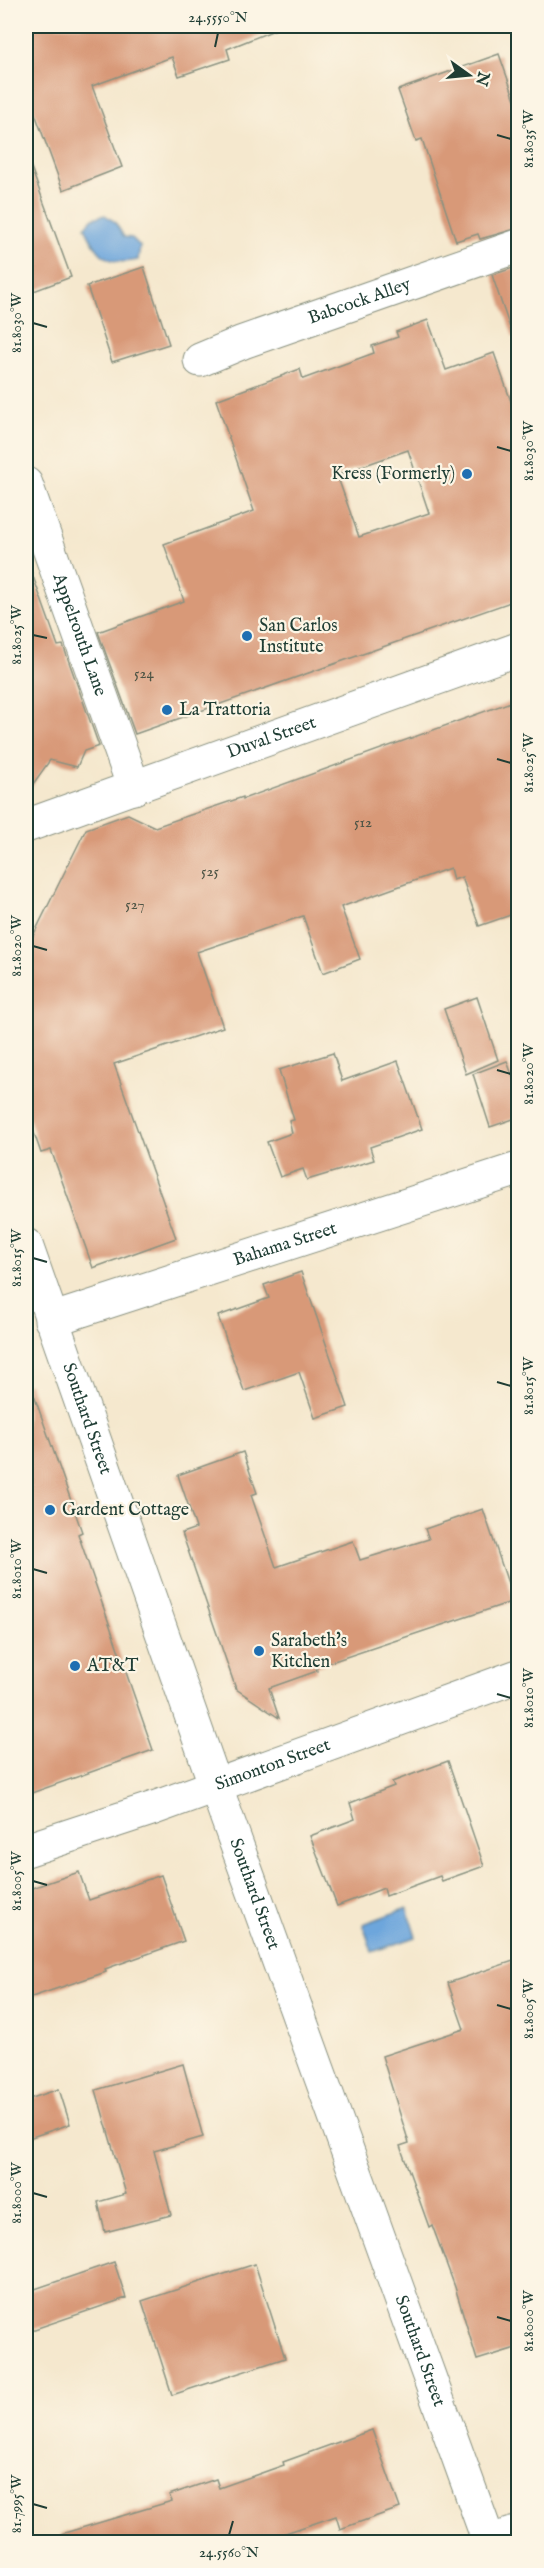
<svg xmlns="http://www.w3.org/2000/svg" width="544" height="2568" font-family="'IM FELL English',serif">
<rect width="100%" height="100%" fill="#fcf5e5"/>
<filter id="ink" filterUnits="userSpaceOnUse"><feTurbulence type="fractalNoise" baseFrequency=".0167" numOctaves="2"/><feDisplacementMap in="SourceGraphic" scale="12" xChannelSelector="R" yChannelSelector="G"/><feConvolveMatrix kernelMatrix="1 2 1 2 8 2 1 2 1" color-interpolation-filters="sRGB"/></filter>
<filter id="wash" filterUnits="userSpaceOnUse"><feTurbulence type="fractalNoise" baseFrequency=".008" numOctaves="4" result="noise"/><feDisplacementMap in="SourceGraphic" scale="24" xChannelSelector="R" yChannelSelector="G"/><feGaussianBlur stdDeviation="1.35" result="paint"/><feColorMatrix in="noise" values="0 0 0 0 0 0 0 0 0 0 0 0 0 0 0 0 0 1.4 0 .05"/><feComposite in="paint" operator="in"/></filter>
<g filter="url(#wash)">
<rect width="100%" height="100%" fill="#f5e8ce"/>
<!-- water -->
<g fill="#6da6dc" stroke="#467288" stroke-width="1.5">
<path d="M105,215L115,222L124,237L132,238L140,246L138,260C106,267 98,254 85,227L93,218Z"/>
<path d="M407,1908L416,1937L372,1952L363,1924Z"/>
</g>
<g id="blocks">
<!-- building -->
<g fill="#d89978" fill-rule="evenodd">
<path d="M26,26H282V27L227,49L230,59L179,76L172,57L92,86L122,167L63,190L26,89Z"/>
<path d="M499,54L519,111V228L480,239L478,234L456,241L422,139L416,141L398,90Z"/>
<path d="M29,162L71,277L26,294V163Z"/>
<path d="M519,266V336L513,337L492,275Z"/>
<path d="M144,267L169,344L112,362L87,286Z"/>
<path d="M428,320L446,370L494,353L519,424V599L135,734L98,632L184,601L164,544L254,511L216,400L300,369L303,379L374,353L372,346L398,337L396,332ZM408,450L429,513L359,537L337,475Z"/>
<path d="M26,568H30L58,646L63,645L99,746L84,751L77,767L50,760L26,794Z"/>
<path d="M519,699V912L479,926L462,877L453,880L450,868L341,907L360,959L323,973L303,916L197,952L223,1027L114,1064L176,1238L93,1268L51,1150L41,1153L26,1110V950L86,829L128,814L155,827L243,797V799Z"/>
<path d="M477,997L498,1060L466,1074L444,1009Z"/>
<path d="M333,1053L342,1081L398,1061L422,1129L370,1147L374,1160L307,1180L303,1169L280,1177L267,1142L292,1133L289,1121L294,1120L279,1070Z"/>
<path d="M507,1061L519,1094V1117L490,1127L473,1074Z"/>
<path d="M301,1272L348,1407L315,1418L299,1372L244,1391L218,1316L269,1298L264,1285Z"/>
<path d="M26,1384H30L82,1532L78,1534L153,1750L26,1795Z"/>
<path d="M243,1452L257,1493L251,1495L276,1567L353,1541L360,1560L429,1539L425,1529L483,1509L514,1601L316,1667L317,1671L269,1688L279,1718L236,1689L182,1533L196,1528L178,1475Z"/>
<path d="M448,1761L484,1866L442,1881L440,1876L386,1896L384,1888L337,1906L310,1836L355,1819L350,1803L394,1786L392,1782Z"/>
<path d="M79,1872L89,1900L161,1875L184,1941L105,1969L106,1972L26,1999V1890Z"/>
<path d="M519,1959V2347L477,2360L455,2287L432,2225L429,2227L400,2146L409,2143L382,2056L464,2029L448,1983Z"/>
<path d="M183,2064L203,2137L154,2151L171,2215L105,2232L98,2202L126,2194L96,2090Z"/>
<path d="M59,2089L70,2124L26,2139V2100Z"/>
<path d="M114,2262L126,2298L26,2332V2292Z"/>
<path d="M255,2264L285,2358L172,2395L142,2301Z"/>
<path d="M372,2430L400,2508L340,2529L336,2516L259,2542H62L61,2534L172,2501L169,2495L216,2479L219,2488L284,2465L283,2462Z"/>
</g>
</g>
</g>
<g filter="url(#ink)">
<use href="#blocks" fill-opacity="0" stroke="#8a9281" stroke-width="1.5"/>
<g fill="none" stroke-linecap="round" stroke-linejoin="round">
<defs>
<g id="minor">
<path id="s1" d="M200,360L243,342L518,246"/>
<path id="s2" d="M26,484L134,788"/>
<path id="s3" d="M26,826L518,649"/>
<path id="s4" d="M26,1245L227,1818L489,2542"/>
<path id="s5" d="M51,1320L518,1169"/>
<path id="s6" d="M26,1850L154,1808L518,1676"/>
<path d="M488,2542L518,2532"/>
</g>
</defs>
<!-- minor casing -->
<use href="#minor" stroke="#8a9281" stroke-width="35"/>
<!-- minor -->
<use href="#minor" stroke="#fff" stroke-width="33"/>
</g>
</g>
<!-- ticks -->
<path fill="none" stroke="#1f3d34" stroke-width="2" d="M215,47L218,33M497,135L511,139M33,323L47,327M497,447L511,451M33,635L47,638M497,759L511,763M33,946L47,950M497,1070L511,1074M33,1258L47,1262M497,1382L511,1386M33,1569L47,1573M497,1694L511,1698M33,1881L47,1885M497,2005L511,2009M33,2193L47,2197M497,2317L511,2321M33,2504L47,2508M229,2535L233,2521"/>
<!-- markers -->
<g fill="#1f6fb2" stroke="#fcf5e5" stroke-width="2">
<circle cx="467" cy="474" r="6"/>
<circle cx="247" cy="636" r="6"/>
<circle cx="167" cy="710" r="6"/>
<circle cx="50" cy="1510" r="6"/>
<circle cx="259" cy="1651" r="6"/>
<circle cx="75" cy="1666" r="6"/>
</g>
<g text-anchor="middle" dominant-baseline="central" stroke-width="4.5" stroke-linejoin="round" paint-order="stroke">
<!-- number labels -->
<g font-size="15" fill="#4d5445">
<text x="144" y="673">524</text>
<text x="363" y="822">512</text>
<text x="210" y="871">525</text>
<text x="135" y="904">527</text>
</g>
<!-- street labels -->
<g font-size="18" fill="#1f3d34" stroke="#fcf5e5">
<text stroke="none"><textPath href="#s1" startOffset="170">Babcock Alley</textPath></text>
<text stroke="none"><textPath href="#s2" startOffset="160">Appelrouth Lane</textPath></text>
<text stroke="none"><textPath href="#s3" startOffset="261">Duval Street</textPath></text>
<text stroke="none"><textPath href="#s5" startOffset="246">Bahama Street</textPath></text>
<text stroke="none"><textPath href="#s4" startOffset="184">Southard Street</textPath></text>
<text stroke="none"><textPath href="#s6" startOffset="261">Simonton Street</textPath></text>
<text stroke="none"><textPath href="#s4" startOffset="688">Southard Street</textPath></text>
<text stroke="none"><textPath href="#s4" startOffset="1174">Southard Street</textPath></text>
</g>
<!-- poi labels -->
<g font-size="18" fill="#1f3d34" stroke="#fcf5e5" text-anchor="start">
<text x="455" y="474" text-anchor="end">Kress (Formerly)</text>
<text x="259" y="626">San Carlos<tspan x="259" dy="21">Institute</tspan></text>
<text x="179" y="710">La Trattoria</text>
<text x="62" y="1510">Gardent Cottage</text>
<text x="271" y="1641">Sarabeth's<tspan x="271" dy="21">Kitchen</tspan></text>
<text x="87" y="1666">AT&amp;T</text>
</g>
</g>
<!-- margin -->
<rect width="544" height="2568" fill="none" stroke="#fcf5e5" stroke-width="66"/>
<!-- north arrow -->
<g transform="translate(469 75) rotate(105)" stroke="#fcf5e5" stroke-width="4.5" paint-order="stroke">
<path d="M0-4.5L10 22L0 15L-10 22Z" fill="#1f3d34"/>
<text y="-9" font-size="16" font-weight="bold" text-anchor="middle" fill="#1f3d34">N</text>
</g>
<rect x="33" y="33" width="478" height="2502" fill="none" stroke="#1f3d34" stroke-width="2"/>
<g font-size="15" text-anchor="middle" fill="#1f3d34">
<text x="218" y="22">24.5550°N</text>
<text transform="translate(528 139) rotate(-90)" y="5">81.8035°W</text>
<text transform="translate(16 323) rotate(-90)" y="5">81.8030°W</text>
<text transform="translate(528 451) rotate(-90)" y="5">81.8030°W</text>
<text transform="translate(16 635) rotate(-90)" y="5">81.8025°W</text>
<text transform="translate(528 763) rotate(-90)" y="5">81.8025°W</text>
<text transform="translate(16 946) rotate(-90)" y="5">81.8020°W</text>
<text transform="translate(528 1074) rotate(-90)" y="5">81.8020°W</text>
<text transform="translate(16 1258) rotate(-90)" y="5">81.8015°W</text>
<text transform="translate(528 1386) rotate(-90)" y="5">81.8015°W</text>
<text transform="translate(16 1569) rotate(-90)" y="5">81.8010°W</text>
<text transform="translate(528 1698) rotate(-90)" y="5">81.8010°W</text>
<text transform="translate(16 1881) rotate(-90)" y="5">81.8005°W</text>
<text transform="translate(528 2009) rotate(-90)" y="5">81.8005°W</text>
<text transform="translate(16 2193) rotate(-90)" y="5">81.8000°W</text>
<text transform="translate(528 2321) rotate(-90)" y="5">81.8000°W</text>
<text transform="translate(16 2504) rotate(-90)" y="5">81.7995°W</text>
<text x="229" y="2557">24.5560°N</text>
</g>
</svg>
